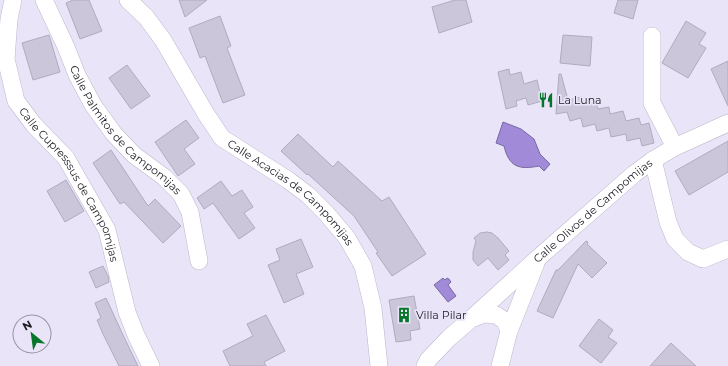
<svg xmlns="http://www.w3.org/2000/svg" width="728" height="366" font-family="Montserrat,sans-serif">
<rect width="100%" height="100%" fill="#e9e4f8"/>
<!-- water -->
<g fill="#a18ad7" stroke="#7969a1">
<path d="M503,122L521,129L534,139L540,154L550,164L544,171L539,166C519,170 509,167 504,146L496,143Z"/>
<path d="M443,278L445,280L447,278L449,279L451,282L448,285L456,296L448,302L434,285Z"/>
</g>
<!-- building -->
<g fill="#cbc6d9" stroke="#b0acbe">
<path d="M73,0H89L102,31L80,39L66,3Z"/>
<path d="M179,0H207L185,17Z"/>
<path d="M455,0H466L472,22L439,33L432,7Z"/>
<path d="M618,0H638L633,19L614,13Z"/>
<path d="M220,16L231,46L227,48L245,95L223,103L205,56L200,58L189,28Z"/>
<path d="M686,21L706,33L699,44L706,48L688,78L662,63Z"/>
<path d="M49,35L60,72L33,80L22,43Z"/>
<path d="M563,35L592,37L590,66L560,63Z"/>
<path d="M728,61V106L711,69Z"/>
<path d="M127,65L150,96L131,109L109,78Z"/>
<path d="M509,69L510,75L521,72L524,84L537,80L542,101L528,105L526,98L516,101L517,106L506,109L498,72Z"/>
<path d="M559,74H561L568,100L582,97L584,105L596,102L598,109L609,107L610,114L623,111L626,121L639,118L641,125L649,123L654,143L642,146L640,138L627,141L626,134L611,137L609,128L597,131L595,124L583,127L581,118L570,121L567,112L556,114Z"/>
<path d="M186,120L199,138L184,149L195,164L178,176L155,142Z"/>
<path d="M298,134L333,167L338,161L382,201L389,197L426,254L392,276L376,253L378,252L354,216L308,174L307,175L281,151Z"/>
<path d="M728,141V172L689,195L675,171Z"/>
<path d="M111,150L148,206L155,199L181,226L163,243L124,202L120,204L93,163Z"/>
<path d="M66,180L84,211L65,222L47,191Z"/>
<path d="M221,181L232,196L242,190L253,207L244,213L255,228L239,239L213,203L204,209L197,198Z"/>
<path d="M487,232L492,233L498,238L509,251L505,255L509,260L498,270L488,258L478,266L473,260V252L476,241L474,238L480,233Z"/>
<path d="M301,239L313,267L296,274L304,294L284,303L268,265L280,260L276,249Z"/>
<path d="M586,241L588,242L587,244L607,263L592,278L578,264L553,318L537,311L556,270H558Z"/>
<path d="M103,266L108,276L109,282L96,288L89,272Z"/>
<path d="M414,296L420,329L410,331L411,340L396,342L389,300Z"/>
<path d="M106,298L123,335L138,366H119L103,334L97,320L101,318L95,303Z"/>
<path d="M266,315L285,351L264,362L266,366H230L223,351L253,336L247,324Z"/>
<path d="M599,319L613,330L608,337L617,343L601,363L579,346Z"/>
<path d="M671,343L696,366H650Z"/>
</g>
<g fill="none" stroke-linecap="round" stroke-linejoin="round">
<defs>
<g id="street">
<path id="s1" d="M13,0L9,19L6,59L16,101L34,125L66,158L107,230L127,312L136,335L151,366"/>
<path id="s2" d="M44,0L66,47L77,75L93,105L114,134L134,155L164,177L181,194L190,212L199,261"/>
<path id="s3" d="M128,0L146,17L163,40L206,114L222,138L288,180L308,195L326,213L347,238L363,266L373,308L379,366"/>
<path d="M652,36V103L675,147"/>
<path d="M653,160L668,222L675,239L688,252L703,259L728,249"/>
<path id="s4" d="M471,319L538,258L634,174L653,160L675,147L728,123"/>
<path d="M425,366L428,360L449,338L471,319L484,314L496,315L505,321L509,331"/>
<path d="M500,366L509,331L536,263"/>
</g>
</defs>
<!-- street casing -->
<use href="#street" stroke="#bcb7ca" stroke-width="18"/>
<!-- street -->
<use href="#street" stroke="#fff" stroke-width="17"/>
</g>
<!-- icons -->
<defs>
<symbol id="restaurant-bare" viewBox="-9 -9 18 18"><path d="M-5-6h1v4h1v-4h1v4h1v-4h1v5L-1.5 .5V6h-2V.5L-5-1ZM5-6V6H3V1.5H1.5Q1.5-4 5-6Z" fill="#067529" stroke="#e9e4f8" stroke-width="2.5" paint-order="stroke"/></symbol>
<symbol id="building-bare" viewBox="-9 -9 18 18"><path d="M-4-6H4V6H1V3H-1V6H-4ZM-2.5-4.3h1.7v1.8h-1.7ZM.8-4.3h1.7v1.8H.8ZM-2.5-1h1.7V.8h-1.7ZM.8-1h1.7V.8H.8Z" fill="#067529" stroke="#e9e4f8" stroke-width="2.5" paint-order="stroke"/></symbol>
</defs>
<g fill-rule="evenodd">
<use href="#restaurant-bare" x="535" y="89" width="22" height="22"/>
<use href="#building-bare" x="393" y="304" width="22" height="22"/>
</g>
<g text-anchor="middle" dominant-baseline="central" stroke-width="3.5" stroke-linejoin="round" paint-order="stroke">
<!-- poi labels -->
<g font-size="11" fill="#1d1b22" stroke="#e9e4f8" text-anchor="start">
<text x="558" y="100">La Luna</text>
<text x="416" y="315">Villa Pilar</text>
</g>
<!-- street labels -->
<g font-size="11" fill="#1d1b22" stroke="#e9e4f8">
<text stroke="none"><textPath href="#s2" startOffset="156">Calle Palmitos de Campomijas</textPath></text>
<text stroke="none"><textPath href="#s1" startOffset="203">Calle Cupresssus de Campomijas</textPath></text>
<text stroke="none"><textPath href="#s3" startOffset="256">Calle Acacias de Campomijas</textPath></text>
<text stroke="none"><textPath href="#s4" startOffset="163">Calle Olivos de Campomijas</textPath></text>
</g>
</g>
<!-- north arrow -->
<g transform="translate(32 334) rotate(331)"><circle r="19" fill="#e9e4f8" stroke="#9794a2"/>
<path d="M0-3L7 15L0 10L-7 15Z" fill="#067529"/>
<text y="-6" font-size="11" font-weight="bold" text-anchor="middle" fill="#1d1b22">N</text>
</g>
</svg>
